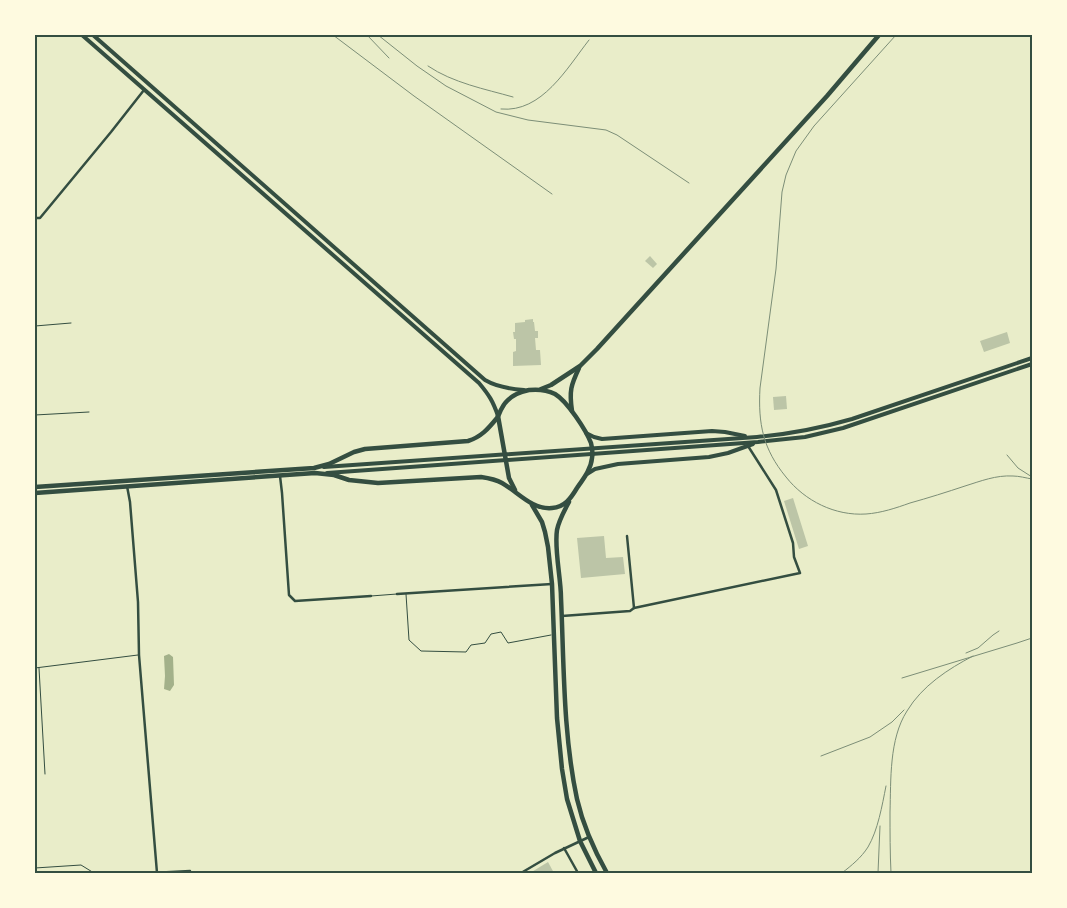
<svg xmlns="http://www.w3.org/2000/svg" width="1067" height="908" font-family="Arial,sans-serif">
<rect width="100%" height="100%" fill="#e9edc9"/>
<!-- water -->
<path fill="#a3b18a" d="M169,654L173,657L174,685L170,691L164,689L165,676L164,656Z"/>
<!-- building -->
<g fill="#bcc5a7">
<path d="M650,256L657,264L653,268L645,261Z"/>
<path d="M533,319V322H534L535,331H538V338H535L536,350H540L541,365L513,366V352L516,351V339H514L513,332H515V323L525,322V320Z"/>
<path d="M1007,332L1010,343L984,352L980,341Z"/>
<path d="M786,396L787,409L774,410L773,397Z"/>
<path d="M793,498L808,546L799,549L784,501Z"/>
<path d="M604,536L606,558L623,557L625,574L581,578L577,538Z"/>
<path d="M548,862L554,873H530Z"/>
</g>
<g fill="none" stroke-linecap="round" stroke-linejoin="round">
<!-- service -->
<g stroke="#344e41" stroke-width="1">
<path d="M35,326L71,323"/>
<path d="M35,415L89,412"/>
<path d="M406,594L409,640L421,651L466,652L471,645L485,643L491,634L501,632L508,643L551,635"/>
<path d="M371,596L397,594"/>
<path d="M35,668L138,655"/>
<path d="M39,668L45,774"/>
<path d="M35,868L81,865L94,873"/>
</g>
<!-- minor -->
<g stroke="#344e41" stroke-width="2.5">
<path d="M35,218H40L111,132L144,90"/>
<path d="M280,476L282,493L289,595L295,601L371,596"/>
<path d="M127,486L130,502L138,602L139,655L157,873"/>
<path d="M627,536L634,608"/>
<path d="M397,594L552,584"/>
<path d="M562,616L630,611L634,608L800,573L794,557L793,543L776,490L748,446"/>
<path d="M564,848L578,873"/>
<path d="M152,873L190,871V873"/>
<path d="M521,873L555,853L589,837"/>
</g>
<!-- secondary -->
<g stroke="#344e41" stroke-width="4">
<path d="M82,35L479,383C489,395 493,401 498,416"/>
<path d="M93,35L485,380C497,387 510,389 524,390"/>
<path d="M586,433L594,437L602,439L712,431L725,432L745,436"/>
<path d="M324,467L757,437C790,434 821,428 852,419L1032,358"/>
<path d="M327,473L758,442L805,437L843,428L1032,364"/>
<path d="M587,474L595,469L618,464L709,457L728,453L753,444"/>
</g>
<!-- primary -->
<g stroke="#344e41" stroke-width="4.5">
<path d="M541,389L551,385L580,366L597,349L827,96L879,35"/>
<path d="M572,411C569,391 571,385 579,368"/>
<path d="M498,416L509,478L515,490"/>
<path d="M35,487L314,468L329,464L354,452L365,449L468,441C481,437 488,429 497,418C499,415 500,411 502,408C507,398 518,392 529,390C538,389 547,390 555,394C567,401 586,430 591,443C592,447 593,453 592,458C591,469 584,478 577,488C571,498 565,507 552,508C532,510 518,492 502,483C495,479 488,478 481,477L378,483L349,480L334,475L315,473L35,493"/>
<path d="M569,502C564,511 559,520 557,530C554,549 561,578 561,598C564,664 563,734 577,799C583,825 594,850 607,873"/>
<path d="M532,505L542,522L545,532L548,547L552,584L557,718L562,769L567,799L580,841L596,873"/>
</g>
<!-- rail -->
<g stroke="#7c8e77" stroke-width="1">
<path d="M333,35L414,96L552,194"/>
<path d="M367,35L389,58"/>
<path d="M378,35L417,66L446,86L496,112L528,120L606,130L617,135L689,183"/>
<path d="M896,35L814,126L796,151L786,175L782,192L776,269L760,388C758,424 763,449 786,477C805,501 835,516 866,514C881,513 896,508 910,503C928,498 947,492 965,486C981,481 996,475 1013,476C1019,476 1026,478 1032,479"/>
<path d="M428,66C453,83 485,89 513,97"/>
<path d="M501,109C542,113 567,68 589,40"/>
<path d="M1007,455L1018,468L1032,477"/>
<path d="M966,653L978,648L993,635L999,631"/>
<path d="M902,678L1017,643L1032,638"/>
<path d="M821,756L870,737L892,722L904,710"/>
<path d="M842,873C852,865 861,858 868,847C878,830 882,806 886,786"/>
<path d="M878,873L880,826"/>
<path d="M891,873C890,853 890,832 890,812C891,780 889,739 907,711C922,686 948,669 973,656"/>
</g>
</g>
<!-- border -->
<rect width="1067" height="908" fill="none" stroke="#fefae0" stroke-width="72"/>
<rect x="36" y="36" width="995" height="836" fill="none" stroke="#344e41" stroke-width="2"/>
</svg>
